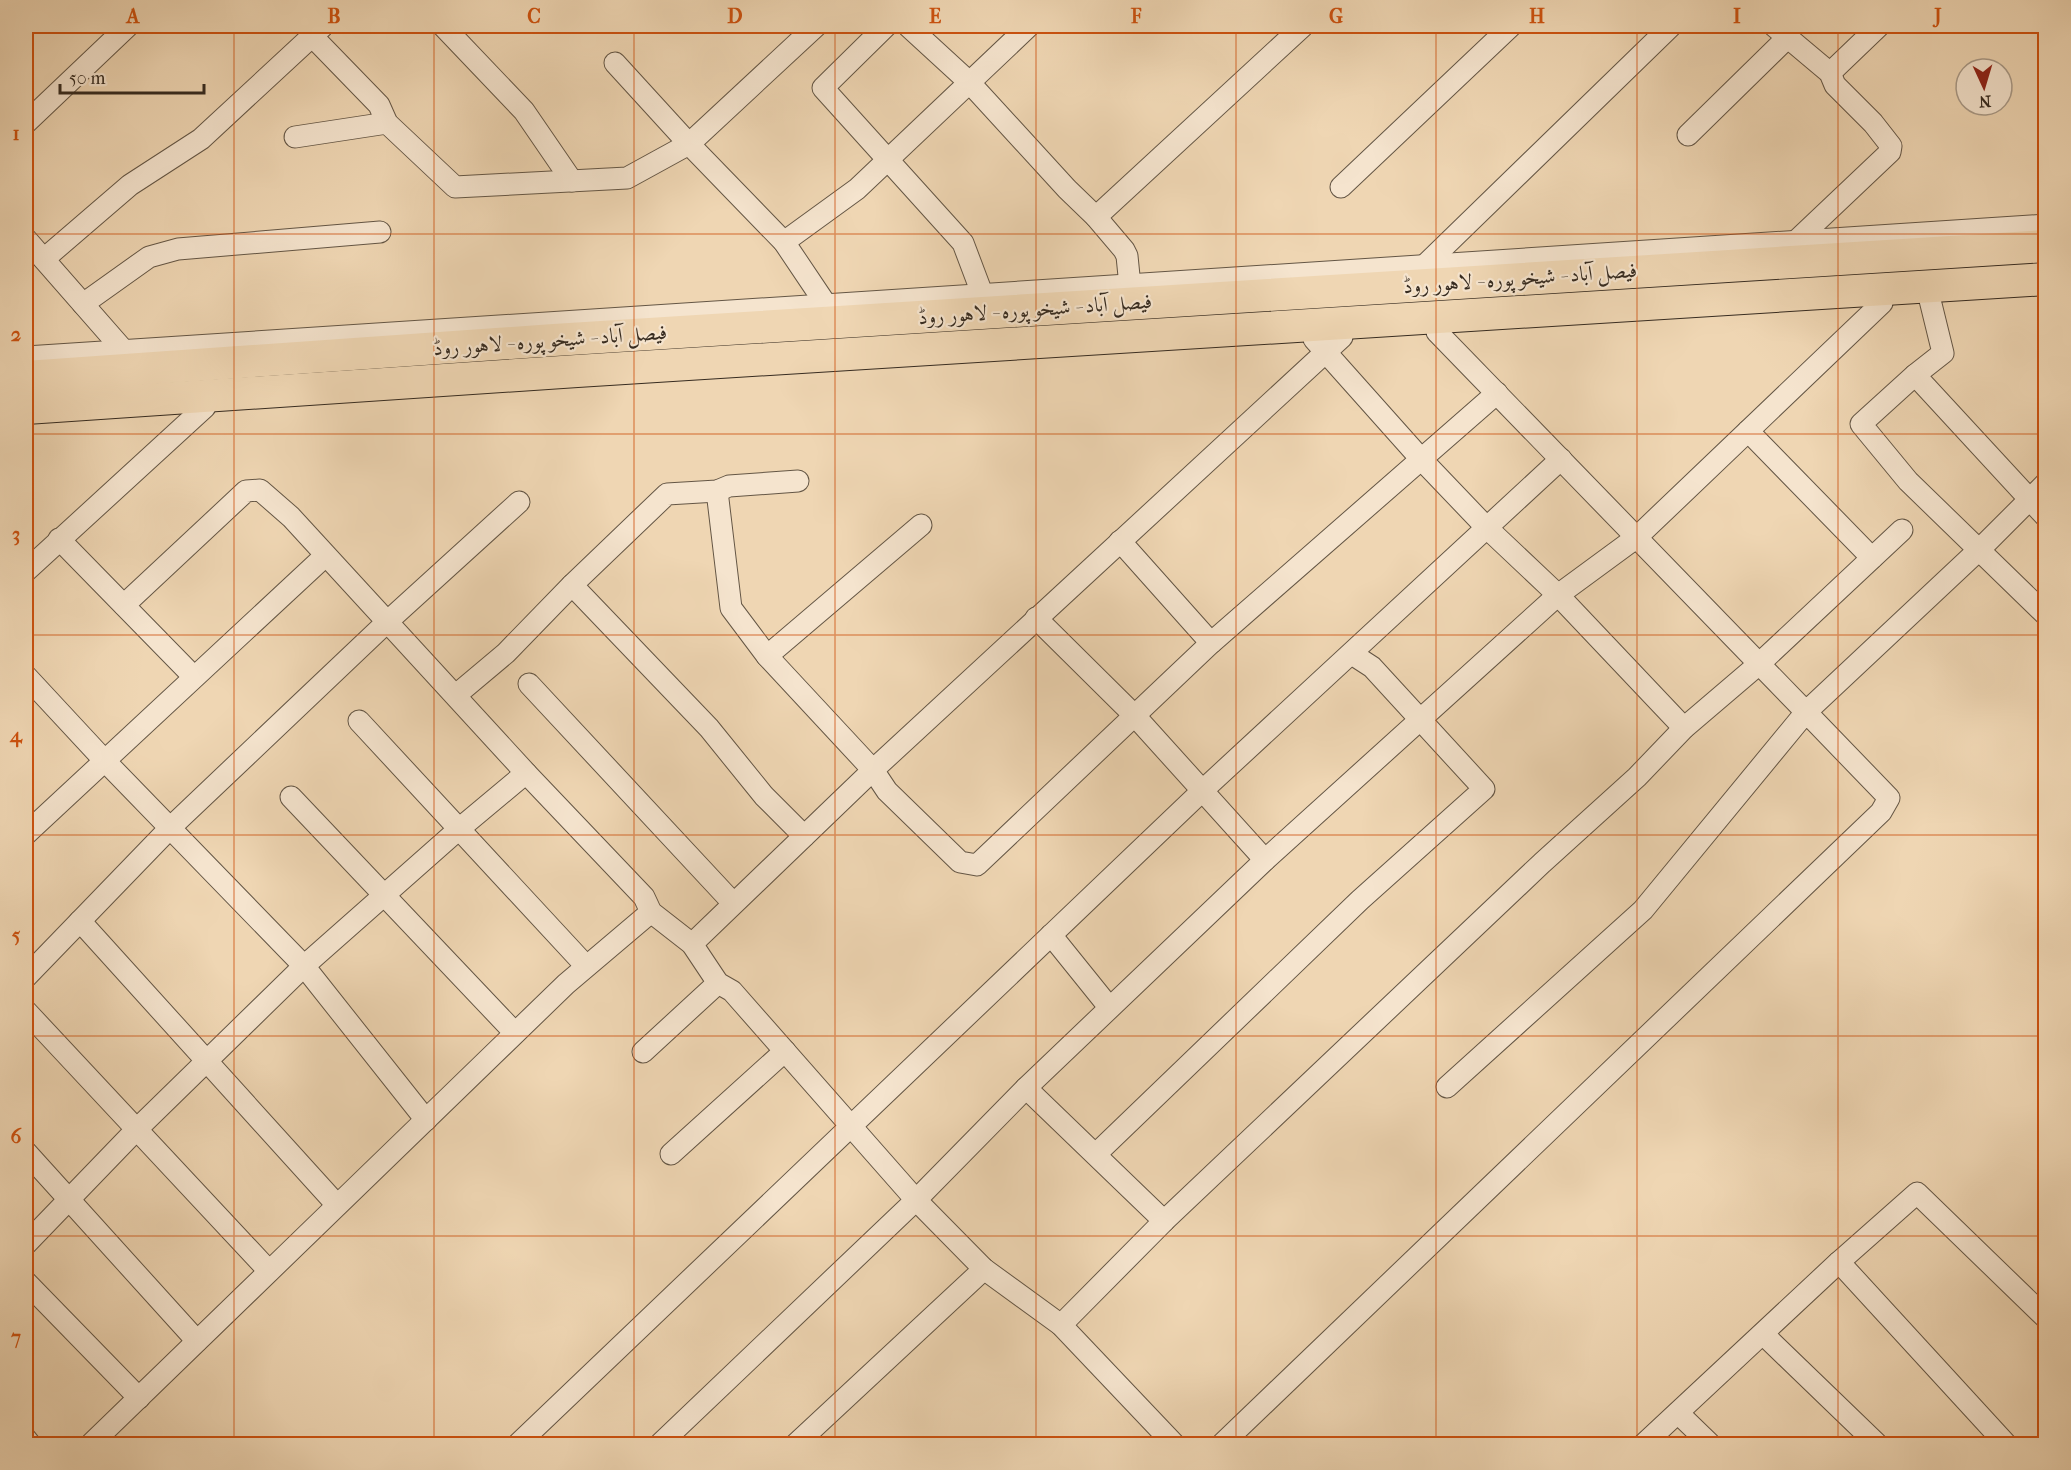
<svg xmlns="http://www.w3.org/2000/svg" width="2071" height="1470" font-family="'IM FELL French Canon',Amiri,serif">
<rect width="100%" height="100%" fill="#efd6b3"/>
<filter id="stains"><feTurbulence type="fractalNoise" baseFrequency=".00333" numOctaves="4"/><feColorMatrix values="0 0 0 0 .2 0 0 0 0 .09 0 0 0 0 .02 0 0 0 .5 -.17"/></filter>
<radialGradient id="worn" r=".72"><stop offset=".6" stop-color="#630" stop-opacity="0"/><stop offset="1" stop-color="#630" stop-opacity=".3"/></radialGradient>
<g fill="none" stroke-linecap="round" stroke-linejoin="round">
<defs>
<g id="minor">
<path d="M443,26L524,111L572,181"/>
<path d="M886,26L823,88L963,243L983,296"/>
<path d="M908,26L969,82L1067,189L1096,217L1303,26"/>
<path d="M1774,26L1830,73L1835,85L1873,123L1891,146L1890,152L1795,242"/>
<path d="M312,36L379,105L387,123L455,187L627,178L689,144L816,26"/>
<path d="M615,63L689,144L784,242L827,306"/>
<path d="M1830,73L1879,26"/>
<path d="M26,123L128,26"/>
<path d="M1688,135L1787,38"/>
<path d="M295,137L387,123"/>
<path d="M1341,187L1511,26"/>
<path d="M1096,217L1124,250L1127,256L1130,286"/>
<path d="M26,239L125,352"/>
<path d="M784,242L857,189L1029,26"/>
<path d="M44,259L130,185L201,139L323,26"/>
<path d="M1423,267L1671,26"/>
<path d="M1930,300L1943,353L1915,375L2046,517"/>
<path d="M83,304L149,257L178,249L380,232"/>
<path d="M1437,332L1806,712L1983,546L2046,483"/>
<path d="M1314,339L1421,459L1486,527L1558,595L1684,728"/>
<path d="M26,357L2046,225"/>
<path d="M1915,375L1861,424L1908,481L2046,615"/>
<path d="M1748,431L1872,558"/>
<path d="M717,491L731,608L767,656L873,770L887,791L960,862L977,865L1211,643L1497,393"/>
<path d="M59,539L194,677"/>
<path d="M1120,541L1211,643"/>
<path d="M26,571L205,407"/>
<path d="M572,585L709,728L764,796L804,836"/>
<path d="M124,605L246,491L260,490L291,517L526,773L644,897L651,912L692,944L718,983L732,991L916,1200L984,1269L1061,1325L1174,1444"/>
<path d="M1036,618L1135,716L1265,860"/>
<path d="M767,656L921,525"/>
<path d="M26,676L104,760L304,966L459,829L526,773"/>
<path d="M529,684L733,903"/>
<path d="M456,695L506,653L572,585L667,494L717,491L729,486L798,481"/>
<path d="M359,721L586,966"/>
<path d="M291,797L515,1033"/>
<path d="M26,834L325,556"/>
<path d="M80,921L337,1205"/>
<path d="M1051,935L1109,1007"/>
<path d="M692,944L873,770L1342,337"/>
<path d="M26,977L171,827L387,622L519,502"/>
<path d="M26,1011L269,1271"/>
<path d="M643,1052L718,983"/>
<path d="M1026,1088L1164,1221"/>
<path d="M26,1152L197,1341"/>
<path d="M671,1154L785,1051"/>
<path d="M1096,1154L1360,900L1484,789L1372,667L1352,654"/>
<path d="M26,1244L136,1130L304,966L426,1120"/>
<path d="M1839,1262L2006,1444"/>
<path d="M26,1282L139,1398"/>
<path d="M1061,1325L1164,1221L1542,863L1637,777L1684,728L1759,664L1902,530"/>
<path d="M1763,1334L1877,1444"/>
<path d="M1678,1413L1710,1444"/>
<path d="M26,1439L30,1444"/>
<path d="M91,1444L566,984L651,912"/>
<path d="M518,1444L1202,791L1561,459"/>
<path d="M660,1444L916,1200L1026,1088L1265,860L1558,595L1637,537L1882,303"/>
<path d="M796,1444L984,1269"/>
<path d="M1222,1444L1881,812L1889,798L1806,712L1643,910L1447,1087"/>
<path d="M1644,1444L1839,1262L1917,1193L2046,1318"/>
</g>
<g id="highway">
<path d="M26,377L554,340L2046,246"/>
<path d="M26,408L577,371L2046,279"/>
</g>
</defs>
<!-- minor casing -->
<use href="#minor" stroke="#645645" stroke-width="23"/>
<!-- highway casing -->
<use href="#highway" stroke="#362b20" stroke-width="34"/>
<!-- minor -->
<use href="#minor" stroke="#f5e4ce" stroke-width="21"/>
<!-- highway -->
<use href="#highway" stroke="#efd6b3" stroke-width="32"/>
</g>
<!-- grid -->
<path fill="none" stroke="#cd520f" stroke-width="1.5" stroke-opacity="0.55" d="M234,26V1444M434,26V1444M634,26V1444M835,26V1444M1036,26V1444M1236,26V1444M1436,26V1444M1637,26V1444M1838,26V1444M26,234H2046M26,434H2046M26,635H2046M26,835H2046M26,1036H2046M26,1236H2046"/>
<g text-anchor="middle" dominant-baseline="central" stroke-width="4.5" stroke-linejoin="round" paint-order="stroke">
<!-- street labels -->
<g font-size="21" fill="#362b20" stroke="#f5e4ce">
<text transform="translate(1520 278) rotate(-4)">فیصل آباد - شیخو پورہ - لاہور روڈ</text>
<text transform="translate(1035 309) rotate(-4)">فیصل آباد - شیخو پورہ - لاہور روڈ</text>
<text transform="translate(550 340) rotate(-4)">فیصل آباد - شیخو پورہ - لاہور روڈ</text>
</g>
</g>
<!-- margin -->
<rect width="2071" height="1470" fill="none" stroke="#efd6b3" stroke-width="66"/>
<!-- north arrow -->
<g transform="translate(1984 87) rotate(176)"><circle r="28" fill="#f5e4ce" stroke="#a99a88" stroke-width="1.5"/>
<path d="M0-4.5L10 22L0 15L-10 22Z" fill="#8f2418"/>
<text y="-9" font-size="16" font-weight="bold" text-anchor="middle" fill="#362b20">N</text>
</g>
<!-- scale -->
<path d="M60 84v9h144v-9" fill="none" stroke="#362b20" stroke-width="3"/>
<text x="69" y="84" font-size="18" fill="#362b20" stroke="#f5e4ce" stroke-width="4.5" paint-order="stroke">50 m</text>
<rect x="33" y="33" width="2005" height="1404" fill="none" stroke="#cd520f" stroke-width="2"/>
<g font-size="20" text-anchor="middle" font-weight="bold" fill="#cd520f">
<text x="133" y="23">A</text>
<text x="334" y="23">B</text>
<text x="534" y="23">C</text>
<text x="735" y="23">D</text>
<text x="935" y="23">E</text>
<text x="1136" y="23">F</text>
<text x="1336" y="23">G</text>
<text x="1537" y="23">H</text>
<text x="1737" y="23">I</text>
<text x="1938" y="23">J</text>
<text x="16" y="140">1</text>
<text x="16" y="341">2</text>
<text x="16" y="541">3</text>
<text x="16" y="742">4</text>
<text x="16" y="942">5</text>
<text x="16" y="1143">6</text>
<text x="16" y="1344">7</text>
</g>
<rect width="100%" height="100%" filter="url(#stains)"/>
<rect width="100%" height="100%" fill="url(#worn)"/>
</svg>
